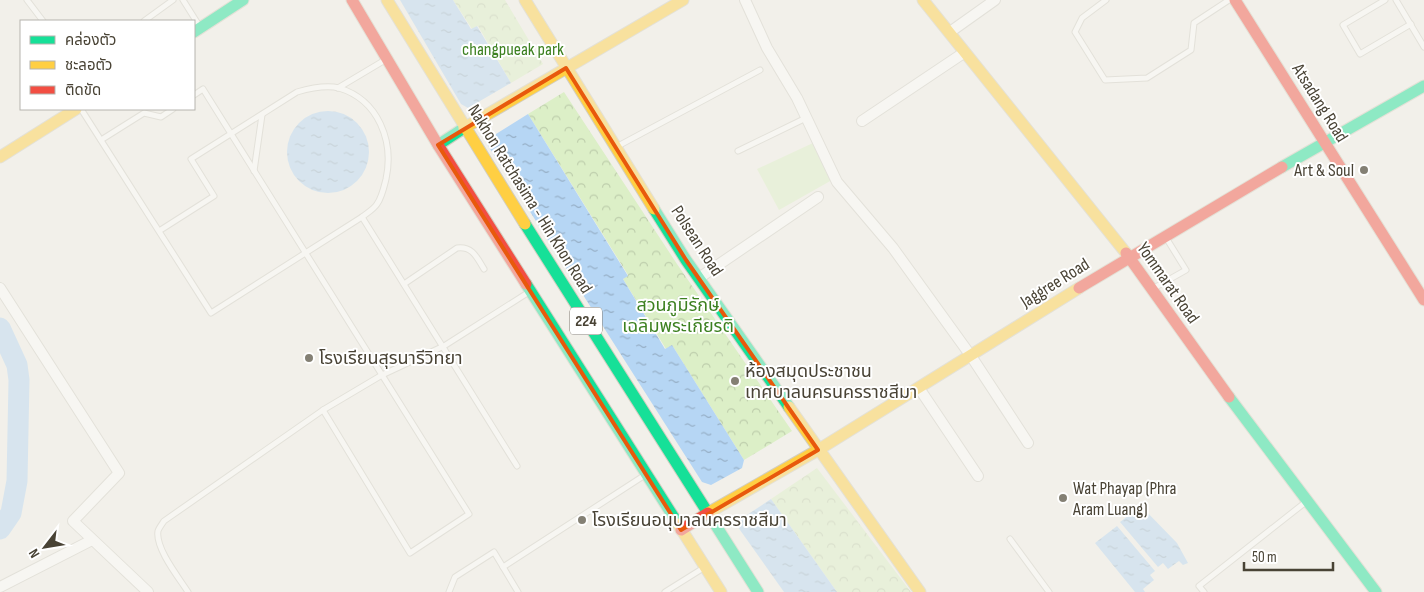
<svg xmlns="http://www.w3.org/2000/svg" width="1424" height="592" font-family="'Sofia Sans Condensed','Noto Sans Thai',sans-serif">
<defs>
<pattern id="park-crowns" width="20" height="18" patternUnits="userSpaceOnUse" patternTransform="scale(1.25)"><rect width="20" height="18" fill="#dcefc7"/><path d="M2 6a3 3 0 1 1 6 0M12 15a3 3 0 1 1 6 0" fill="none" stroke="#beceac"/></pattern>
<pattern id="water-ripples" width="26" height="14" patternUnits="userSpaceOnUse" patternTransform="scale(1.25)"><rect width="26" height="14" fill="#b6d6f4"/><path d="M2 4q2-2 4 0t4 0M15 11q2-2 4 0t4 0" fill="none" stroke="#96afc6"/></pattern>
</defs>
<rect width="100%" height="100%" fill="#f2f0ea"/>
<!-- park -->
<g fill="url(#park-crowns)">
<path d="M453,0H505L543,64L511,83L478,26L472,29Z"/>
<path d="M564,92L677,264L792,431L744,460L672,345L666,349L623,279L628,275L528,114Z"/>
<path d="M817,468L911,592H837L771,499Z"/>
</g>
<!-- pitch -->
<path fill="#dcefc7" d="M813,143L832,180L779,210L757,169Z"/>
<!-- water -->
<g fill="url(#water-ripples)">
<path d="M400,0H453L471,29L477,26L511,83L468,108L461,104Z"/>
<circle cx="328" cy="152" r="41"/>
<path d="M528,114L628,276L623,279L665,349L672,345L744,460L742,468L711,485L702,482L487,144L488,139Z"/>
<path d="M771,499L837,592H784L735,523Z"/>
<path d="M1141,506L1177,543L1188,563L1183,565L1179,561L1168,569L1163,563L1158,567L1120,522Z"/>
<path d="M1117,526L1155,571L1150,575L1154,580L1143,589L1145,592H1135L1095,543Z"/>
</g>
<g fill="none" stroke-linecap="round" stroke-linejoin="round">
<!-- river -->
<path stroke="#b6d6f4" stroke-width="21" d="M0,328L17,365L19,380L17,481L11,513L0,529"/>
<defs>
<g id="lane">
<path d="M27,0L43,21"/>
<path d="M183,0L200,27"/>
<path d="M1106,0L1082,18L1075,32L1105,80L1147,78L1191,50L1194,23L1229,0"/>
<path d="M1385,0L1343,25L1360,54L1411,24"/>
<path d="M1396,0L1424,47"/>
<path d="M144,21L173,0"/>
<path d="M338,88L385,60"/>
<path d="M194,95L203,89L469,514L410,553L323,410"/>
<path d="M81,109L211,313L362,217C367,213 374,209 377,204C382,197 384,187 386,179C394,142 379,100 339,88C326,85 311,88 297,92L191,159L214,196L159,231"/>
<path d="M101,140L144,113L161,117L173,109"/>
<path d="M618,146L760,70"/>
<path d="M738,151L806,118"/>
<path d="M254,171L262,115"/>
<path d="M362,217L517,466"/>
<path d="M404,284L457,248C473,246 477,258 484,269"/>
<path d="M1154,288L1186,270L1165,236"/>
<path d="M1010,539L1049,592"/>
<path d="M503,567L645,475"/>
<path d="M188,592C179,578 155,548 158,531C159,528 162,524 164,521L323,410L382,375L444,346L529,292"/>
<path d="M449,592L455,577L494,552L518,592"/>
<path d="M665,592L705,567"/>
<path d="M1204,592L1199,586L1307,501"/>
</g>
<g id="street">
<path d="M745,0L767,48L797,98L837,182L893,248L971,356L1028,443"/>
<path d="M950,32L995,0"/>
<path d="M862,121L965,52"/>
<path d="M699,278L818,197"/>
<path d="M0,288L119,473L73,521L148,592"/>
<path d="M919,388L978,476"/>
<path d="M0,587L92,540"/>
</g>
<g id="fast">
<path d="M194,32L243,0"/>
<path d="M438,145L464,128"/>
<path d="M1282,167L1424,86"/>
<path d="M654,209L686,260L789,407"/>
<path d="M525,224L758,592"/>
<path d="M526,284L678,524"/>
<path d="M1229,397L1376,592"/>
</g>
<g id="slow">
<path d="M387,0L525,224"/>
<path d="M525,0L654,209"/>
<path d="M923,0L1126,253"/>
<path d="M464,128L683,0"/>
<path d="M0,157L76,109"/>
<path d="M789,407L920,592"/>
<path d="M708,513L818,450L1079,288"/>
<path d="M678,524L721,592"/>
</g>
<g id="jam">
<path d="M352,0L438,145L526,284"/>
<path d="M1235,0L1424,300"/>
<path d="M1126,253L1229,397"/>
<path d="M1079,288L1282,167"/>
<path d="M681,530L708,513"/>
</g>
</defs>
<!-- lane casing -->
<use href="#lane" stroke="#d0cec7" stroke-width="7"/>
<!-- street casing -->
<use href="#street" stroke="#d0cec7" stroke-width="12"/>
<!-- fast casing -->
<use href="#fast" stroke="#d2cec0" stroke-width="13"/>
<!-- slow casing -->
<use href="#slow" stroke="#d2cec0" stroke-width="13"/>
<!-- jam casing -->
<use href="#jam" stroke="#d2cec0" stroke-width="13"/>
<!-- lane -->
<use href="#lane" stroke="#fdfdfc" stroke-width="5"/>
<!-- street -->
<use href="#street" stroke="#fdfdfc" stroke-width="10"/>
<!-- fast -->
<use href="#fast" stroke="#16e098" stroke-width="11"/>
<!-- slow -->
<use href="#slow" stroke="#ffcf43" stroke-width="11"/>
<!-- jam -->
<use href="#jam" stroke="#f24e42" stroke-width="11"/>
</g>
<!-- marked area -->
<path d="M0 0H1424V592H0ZM566,68L686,260L818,450L681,530L438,145Z" fill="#f2f0ea" fill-opacity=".55" fill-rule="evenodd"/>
<path fill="none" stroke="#e8590c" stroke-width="4" stroke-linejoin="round" d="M566,68L686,260L818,450L681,530L438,145Z"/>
<!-- markers -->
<g fill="#848074" stroke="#fff" stroke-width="2">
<circle cx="1364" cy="170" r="5"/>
<circle cx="309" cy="358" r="5"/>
<circle cx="735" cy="381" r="5"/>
<circle cx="1063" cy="498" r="5"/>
<circle cx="582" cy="520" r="5"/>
</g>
<g text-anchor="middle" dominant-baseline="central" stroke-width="4" stroke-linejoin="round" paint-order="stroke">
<!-- shield labels -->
<rect fill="#fff" stroke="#807b72" stroke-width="1" x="570" y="307.5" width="32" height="27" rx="4"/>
<g font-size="16" font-weight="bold" fill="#494335">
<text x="586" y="321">224</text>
</g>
<!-- park labels -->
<g font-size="18" fill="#3d8121" stroke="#fff">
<text x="513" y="49">changpueak park</text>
<text x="678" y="305">สวนภูมิรักษ์<tspan x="678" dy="21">เฉลิมพระเกียรติ</tspan></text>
</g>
<!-- street labels -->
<g font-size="18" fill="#494335" stroke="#fff">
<text transform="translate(1320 103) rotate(58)">Atsadang Road</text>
<text transform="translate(530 199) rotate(58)">Nakhon Ratchasima - Hin Khon Road</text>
<text transform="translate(697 241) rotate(57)">Polsean Road</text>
<text transform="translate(1055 283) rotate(-32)">Jaggree Road</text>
<text transform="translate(1168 283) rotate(55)">Yommarat Road</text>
</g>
<!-- poi labels -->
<g font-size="18" fill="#494335" stroke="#fff" text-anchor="start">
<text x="1354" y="170" text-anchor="end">Art &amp; Soul</text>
<text x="319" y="358">โรงเรียนสุรนารีวิทยา</text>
<text x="745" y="371">ห้องสมุดประชาชน<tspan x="745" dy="21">เทศบาลนครนครราชสีมา</tspan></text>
<text x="1073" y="488">Wat Phayap (Phra<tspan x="1073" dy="21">Aram Luang)</tspan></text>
<text x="592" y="520">โรงเรียนอนุบาลนครราชสีมา</text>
</g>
</g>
<!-- legend -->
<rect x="20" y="20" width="175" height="90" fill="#ffffff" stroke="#b6b4ae"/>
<rect x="30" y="36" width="25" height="8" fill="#16e098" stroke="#b6b4ae"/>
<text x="65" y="45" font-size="15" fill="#494335">คล่องตัว</text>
<rect x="30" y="61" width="25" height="8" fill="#ffcf43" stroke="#b6b4ae"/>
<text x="65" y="70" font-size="15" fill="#494335">ชะลอตัว</text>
<rect x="30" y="86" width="25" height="8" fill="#f24e42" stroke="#b6b4ae"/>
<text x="65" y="95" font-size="15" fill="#494335">ติดขัด</text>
<!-- north arrow -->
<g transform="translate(45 547) rotate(239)" stroke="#ffffff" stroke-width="4" paint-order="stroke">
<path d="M0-4L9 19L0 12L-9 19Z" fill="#494335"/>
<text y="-8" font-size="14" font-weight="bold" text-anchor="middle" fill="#494335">N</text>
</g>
<!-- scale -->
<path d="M1244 562v8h89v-8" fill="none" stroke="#494335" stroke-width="2.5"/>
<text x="1252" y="562" font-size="15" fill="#494335" stroke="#ffffff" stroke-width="4" paint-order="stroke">50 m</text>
</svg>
